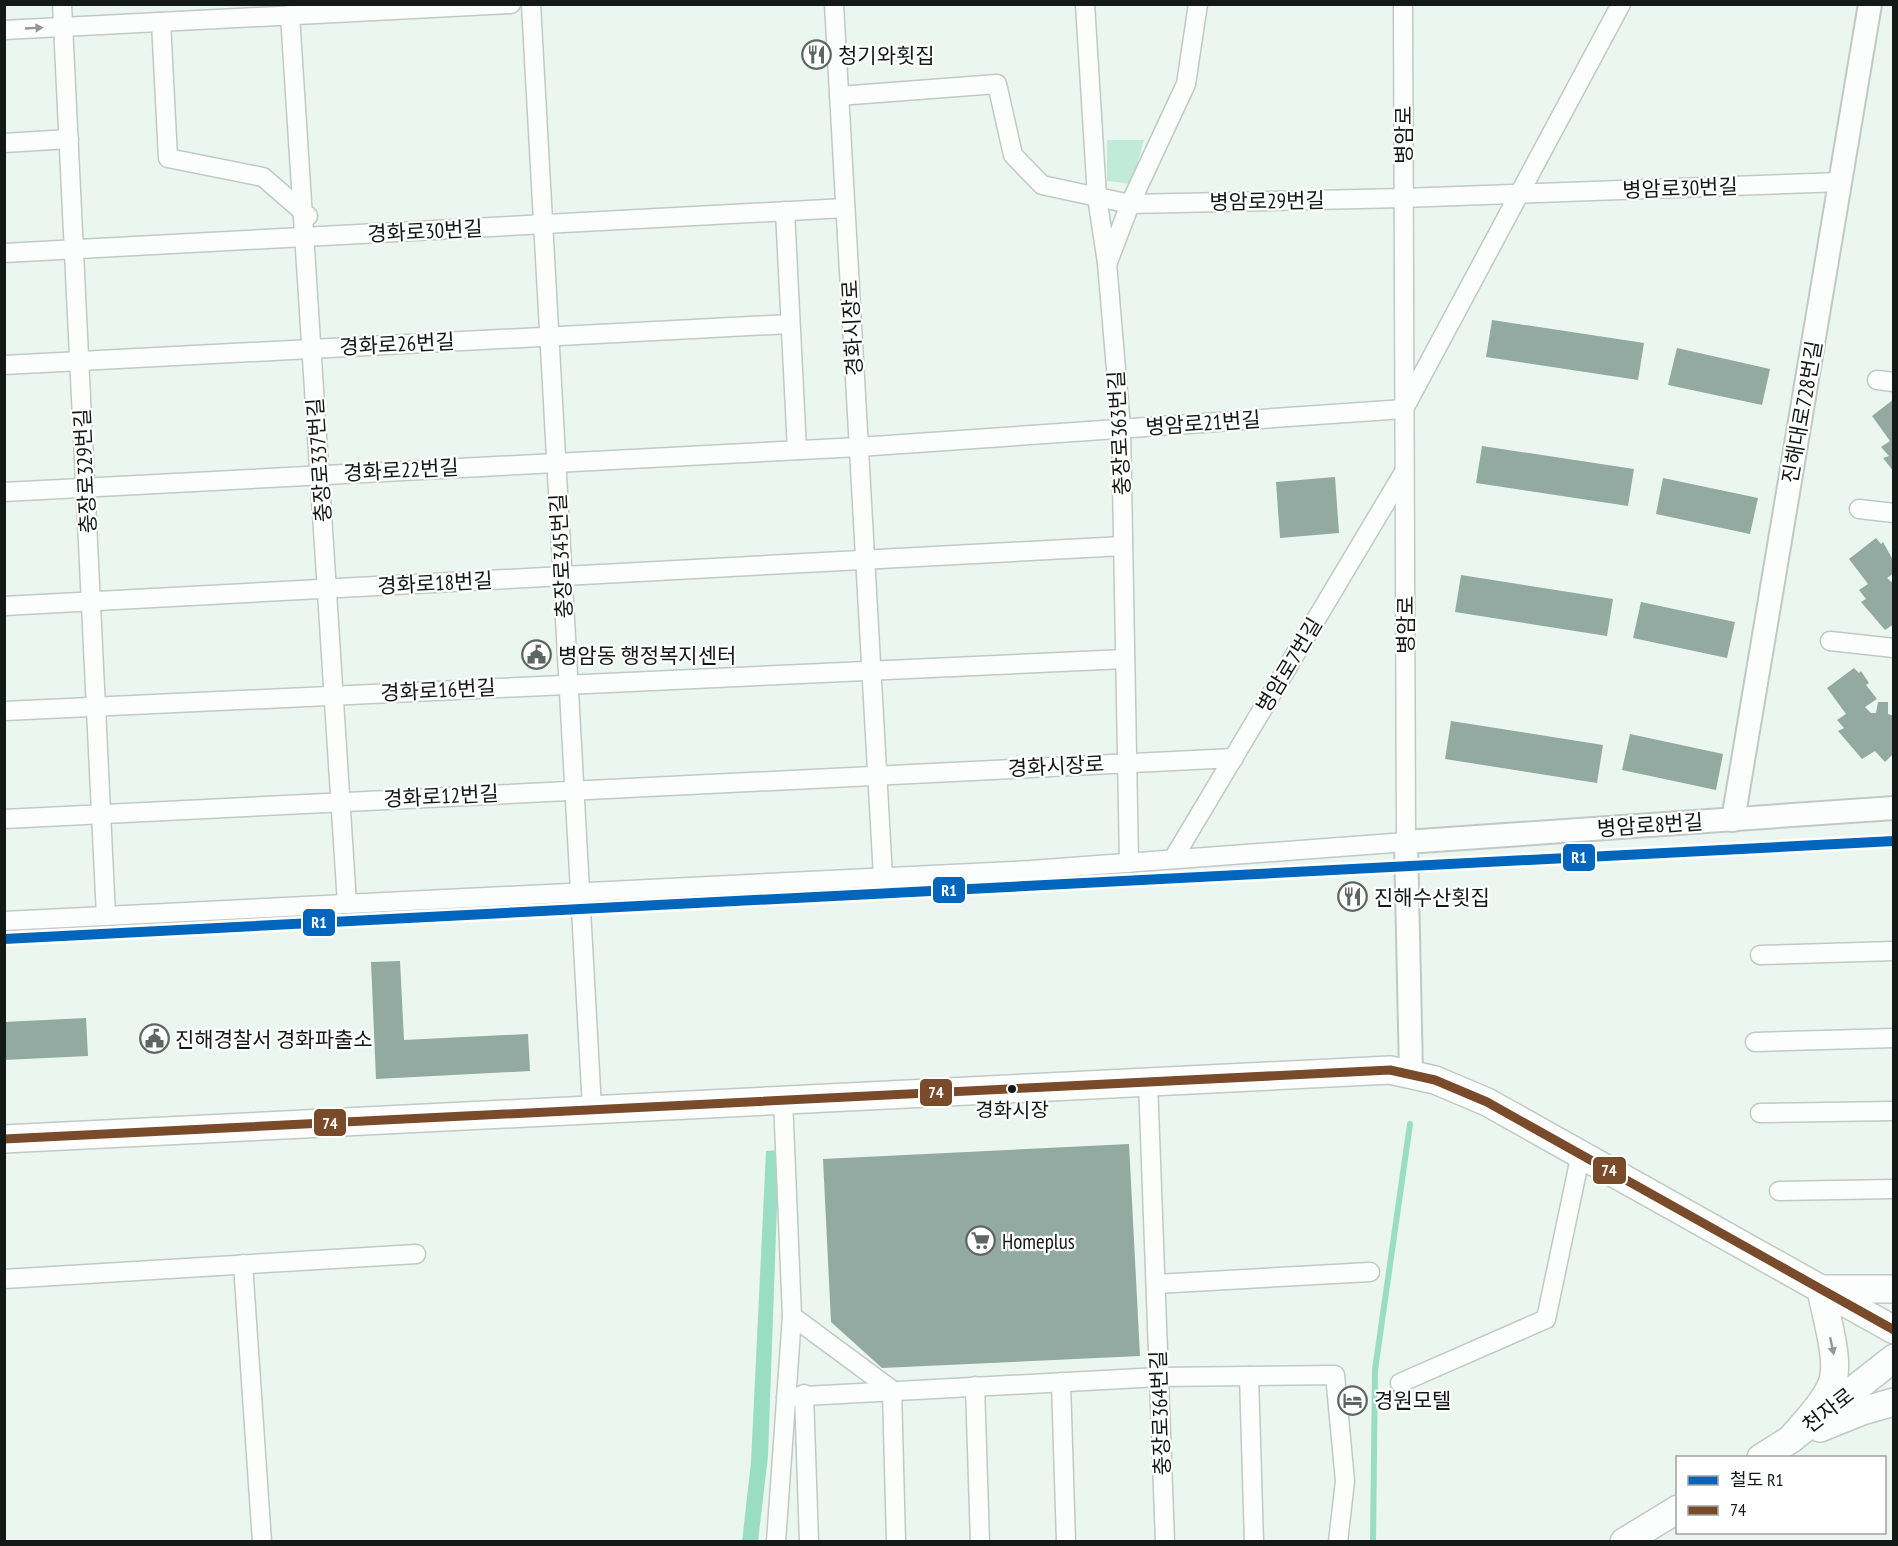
<svg xmlns="http://www.w3.org/2000/svg" width="1898" height="1546" font-family="'PT Sans Narrow','Noto Sans KR',sans-serif">
<rect width="100%" height="100%" fill="#ebf6f1"/>
<!-- green -->
<path fill="#c1ead9" d="M1107,140H1144L1132,184L1107,181Z"/>
<!-- water -->
<path fill="#99dec4" d="M779,1150L768,1456L758,1541L742,1542L751,1462L766,1151Z"/>
<g fill="none" stroke-linecap="round" stroke-linejoin="round">
<!-- stream -->
<path stroke="#99dec4" stroke-width="6" d="M1373,1542L1375,1370L1410,1124"/>
</g>
<!-- building -->
<g fill="#92aaa1">
<path d="M1492,320L1644,343L1638,380L1486,357Z"/>
<path d="M1677,348L1770,369L1762,405L1668,385Z"/>
<path d="M1894,399V472L1883,458L1889,456L1881,447L1890,441L1872,416Z"/>
<path d="M1482,446L1634,469L1628,506L1476,483Z"/>
<path d="M1335,477L1339,533L1280,538L1276,482Z"/>
<path d="M1663,478L1758,498L1750,534L1656,514Z"/>
<path d="M1876,538L1881,544L1883,542L1894,562V573L1887,578L1894,584V624L1885,630L1861,602L1866,599L1859,590L1868,584L1849,559Z"/>
<path d="M1461,575L1613,599L1607,636L1455,612Z"/>
<path d="M1641,602L1735,622L1727,658L1633,638Z"/>
<path d="M1854,668L1859,673L1861,671L1869,683L1866,685L1877,699L1865,707L1871,713H1876L1878,702H1888V714L1894,716V753L1885,762L1875,751L1862,759L1838,731L1844,728L1837,720L1846,714L1827,688Z"/>
<path d="M1451,721L1603,745L1597,783L1445,759Z"/>
<path d="M1630,734L1723,754L1716,790L1622,770Z"/>
<path d="M400,961L404,1040L528,1034L530,1071L376,1079L371,962Z"/>
<path d="M86,1018L88,1056L4,1060V1022Z"/>
<path d="M1129,1144L1140,1356L882,1368L831,1322L823,1159Z"/>
</g>
<g fill="none" stroke-linecap="round" stroke-linejoin="round">
<defs>
<g id="minor">
<path d="M62,4L106,916"/>
<path d="M531,4L592,1108"/>
<path d="M834,4L883,877"/>
<path d="M1085,4L1097,197L1107,263L1121,428L1129,863"/>
<path d="M290,15L347,904"/>
<path d="M161,22L168,158L263,177L308,216"/>
<path d="M4,30L511,4"/>
<path d="M839,96L997,84L1013,155L1042,185L1130,204L1403,198L1841,182"/>
<path d="M4,143L69,139"/>
<path d="M785,211L797,450"/>
<path d="M4,253L845,208"/>
<path d="M1108,262L1130,204L1186,84L1198,4"/>
<path d="M4,365L790,324"/>
<path d="M1877,380L1894,382"/>
<path d="M4,492L859,447L1404,409L1621,4"/>
<path d="M1859,509L1894,513"/>
<path d="M4,606L1123,546"/>
<path d="M1830,641L1894,648"/>
<path d="M4,711L1125,659"/>
<path d="M4,819L1234,758"/>
<path d="M1173,859L1404,472"/>
<path d="M4,921L1031,870L1406,842L1403,4"/>
<path d="M1760,955L1894,951"/>
<path d="M1755,1042L1894,1038"/>
<path d="M1148,1081L1165,1542"/>
<path d="M1760,1113L1894,1111"/>
<path d="M1779,1191L1894,1189"/>
<path d="M243,1264L262,1542"/>
<path d="M4,1279L416,1254"/>
<path d="M1156,1284L1370,1272"/>
<path d="M792,1316L892,1390L896,1542"/>
<path d="M1249,1376L1254,1542"/>
<path d="M1061,1382L1066,1542"/>
<path d="M1400,1383L1546,1319L1581,1153"/>
<path d="M975,1386L980,1542"/>
<path d="M804,1394L809,1542"/>
<path d="M786,1397L1159,1377L1335,1375L1345,1481L1338,1542"/>
<path d="M776,1542L792,1316L783,1099"/>
</g>
<g id="tertiary">
<path d="M1733,820L1870,4"/>
<path d="M1411,1073L1406,842L1894,808"/>
</g>
<g id="primary">
<path d="M4,1139L1390,1070L1435,1080L1487,1102L1894,1330"/>
<path d="M1820,1428L1862,1411L1894,1402"/>
<path d="M1791,1439C1804,1423 1823,1405 1831,1386C1842,1363 1825,1315 1821,1289H1894"/>
<path d="M1761,1458L1791,1439L1894,1358"/>
<path d="M1624,1542L1678,1509"/>
</g>
</defs>
<!-- minor casing -->
<use href="#minor" stroke="#c0c9c5" stroke-width="21"/>
<!-- tertiary casing -->
<use href="#tertiary" stroke="#c0c9c5" stroke-width="26"/>
<!-- primary casing -->
<use href="#primary" stroke="#c0c9c5" stroke-width="30"/>
<!-- minor -->
<use href="#minor" stroke="#fcfefd" stroke-width="18"/>
<!-- tertiary -->
<use href="#tertiary" stroke="#fcfefd" stroke-width="22"/>
<!-- primary -->
<use href="#primary" stroke="#fcfefd" stroke-width="27"/>
<defs>
<path id="bus-1" d="M4,1139L1390,1070L1435,1080L1487,1102L1894,1330"/>
</defs>
<!-- bus-1 casing -->
<use href="#bus-1" stroke="#fff" stroke-width="14"/>
<!-- bus-1 -->
<use href="#bus-1" stroke="#7a4b2a" stroke-width="9"/>
<defs>
<path id="rail-1" d="M4,939L1894,841"/>
</defs>
<!-- rail-1 casing -->
<use href="#rail-1" stroke="#fff" stroke-width="15"/>
<!-- rail-1 -->
<use href="#rail-1" stroke="#0065bd" stroke-width="10"/>
</g>
<!-- one-way arrows -->
<defs><path id="oneway-solid" d="M-6-.8H1V-3.2L6.5 0L1 3.2V.8H-6Z" transform="scale(1.5)"/></defs>
<g fill="#939795">
<use href="#oneway-solid" transform="translate(34 28) rotate(-3)"/>
<use href="#oneway-solid" transform="translate(1832 1346) rotate(78)"/>
</g>
<!-- icons -->
<defs>
<symbol id="restaurant-ring" viewBox="-11 -11 22 22"><circle r="9.5" fill="#fff" stroke="#5e6663" stroke-width="1.5"/><path d="M-5-6h1v4h1v-4h1v4h1v-4h1v5L-1.5 .5V6h-2V.5L-5-1ZM5-6V6H3V1.5H1.5Q1.5-4 5-6Z" fill="#5e6663"/></symbol>
<symbol id="civic-ring" viewBox="-11 -11 22 22"><circle r="9.5" fill="#fff" stroke="#5e6663" stroke-width="1.5"/><path d="M-.6-6.5H3V-4.5H.6V-3L4-1V1h2V6H-6V1h2V-1L-.6-3ZM-1.2 2.5V6h2.4V2.5Z" fill="#5e6663"/></symbol>
<symbol id="supermarket-ring" viewBox="-11 -11 22 22"><circle r="9.5" fill="#fff" stroke="#5e6663" stroke-width="1.5"/><path d="M-6-5.5h2.5l.6 2H6L4.5 2H-2.5L-4.4-4H-6ZM-1.5 3.2a1.3 1.3 0 1 0 .1 0ZM3 3.2a1.3 1.3 0 1 0 .1 0Z" fill="#5e6663"/></symbol>
<symbol id="hotel-ring" viewBox="-11 -11 22 22"><circle r="9.5" fill="#fff" stroke="#5e6663" stroke-width="1.5"/><path d="M-6-4.5h1.5V1H6V5H4.5V3h-9V5H-6ZM-4 0a1.8 1.8 0 1 1 3.6 0ZM.5 0V-2.5h3Q6-2.5 6 0Z" fill="#5e6663"/></symbol>
</defs>
<g fill-rule="evenodd">
<use href="#restaurant-ring" x="800" y="38" width="33" height="33"/>
<use href="#civic-ring" x="520" y="638" width="33" height="33"/>
<use href="#restaurant-ring" x="1336" y="880" width="33" height="33"/>
<use href="#civic-ring" x="138" y="1022" width="33" height="33"/>
<use href="#supermarket-ring" x="964" y="1224" width="33" height="33"/>
<use href="#hotel-ring" x="1336" y="1384" width="33" height="33"/>
</g>
<!-- markers -->
<circle fill="#121916" stroke="#fff" stroke-width="2" cx="1012" cy="1089" r="5"/>
<g text-anchor="middle" dominant-baseline="central" stroke-width="4.5" stroke-linejoin="round" paint-order="stroke">
<!-- bus labels -->
<g font-size="20" fill="#121916" stroke="#fff">
<text x="1012" y="1110">경화시장</text>
</g>
<!-- poi labels -->
<g font-size="21" fill="#121916" stroke="#fff" text-anchor="start">
<text x="838" y="55">청기와횟집</text>
<text x="558" y="655">병암동 행정복지센터</text>
<text x="1374" y="897">진해수산횟집</text>
<text x="175" y="1039">진해경찰서 경화파출소</text>
<text x="1002" y="1241">Homeplus</text>
<text x="1374" y="1400">경원모텔</text>
</g>
<!-- street labels -->
<g font-size="21" fill="#121916" stroke="#fff">
<text transform="translate(1403 135) rotate(-90)">병암로</text>
<text transform="translate(1680 188) rotate(-2)">병암로30번길</text>
<text transform="translate(1267 201) rotate(-1)">병암로29번길</text>
<text transform="translate(425 231) rotate(-3)">경화로30번길</text>
<text transform="translate(852 328) rotate(-93)">경화시장로</text>
<text transform="translate(397 344) rotate(-3)">경화로26번길</text>
<text transform="translate(1802 412) rotate(-80)">진해대로728번길</text>
<text transform="translate(1203 423) rotate(-4)">병암로21번길</text>
<text transform="translate(1119 433) rotate(-93)">충장로363번길</text>
<text transform="translate(319 460) rotate(-94)">충장로337번길</text>
<text transform="translate(401 470) rotate(-3)">경화로22번길</text>
<text transform="translate(85 471) rotate(-93)">충장로329번길</text>
<text transform="translate(561 556) rotate(-93)">충장로345번길</text>
<text transform="translate(435 583) rotate(-3)">경화로18번길</text>
<text transform="translate(1405 625) rotate(-90)">병암로</text>
<text transform="translate(1289 665) rotate(-59)">병암로7번길</text>
<text transform="translate(438 690) rotate(-3)">경화로16번길</text>
<text transform="translate(1056 766) rotate(-3)">경화시장로</text>
<text transform="translate(441 796) rotate(-3)">경화로12번길</text>
<text transform="translate(1650 825) rotate(-4)">병암로8번길</text>
<text transform="translate(1828 1410) rotate(-38)">천자로</text>
<text transform="translate(1160 1413) rotate(-92)">충장로364번길</text>
</g>
</g>
<g stroke="#fff" stroke-width="2">
<rect x="1562" y="843" width="34" height="29" rx="6" fill="#0065bd"/>
<rect x="932" y="876" width="34" height="28" rx="6" fill="#0065bd"/>
<rect x="302" y="908" width="34" height="29" rx="6" fill="#0065bd"/>
<rect x="919" y="1078" width="34" height="29" rx="6" fill="#7a4b2a"/>
<rect x="313" y="1108" width="34" height="29" rx="6" fill="#7a4b2a"/>
<rect x="1592" y="1156" width="35" height="29" rx="6" fill="#7a4b2a"/>
</g>
<g font-size="16" text-anchor="middle" font-weight="bold" fill="#fff">
<text x="1579" y="863">R1</text>
<text x="949" y="896">R1</text>
<text x="319" y="928">R1</text>
<text x="936" y="1098">74</text>
<text x="330" y="1129">74</text>
<text x="1609" y="1176">74</text>
</g>
<!-- border -->
<rect width="1898" height="1546" fill="none" stroke="#121916" stroke-width="12"/>
<!-- legend -->
<rect x="1676" y="1456" width="210" height="78" fill="#ffffff" stroke="#a0a3a2" stroke-width="1.5"/>
<rect x="1688" y="1476" width="30" height="9" fill="#0065bd" stroke="#a0a3a2" stroke-width="1.5"/>
<text x="1730" y="1486" font-size="18" fill="#121916">철도 R1</text>
<rect x="1688" y="1506" width="30" height="9" fill="#7a4b2a" stroke="#a0a3a2" stroke-width="1.5"/>
<text x="1730" y="1516" font-size="18" fill="#121916">74</text>
</svg>
